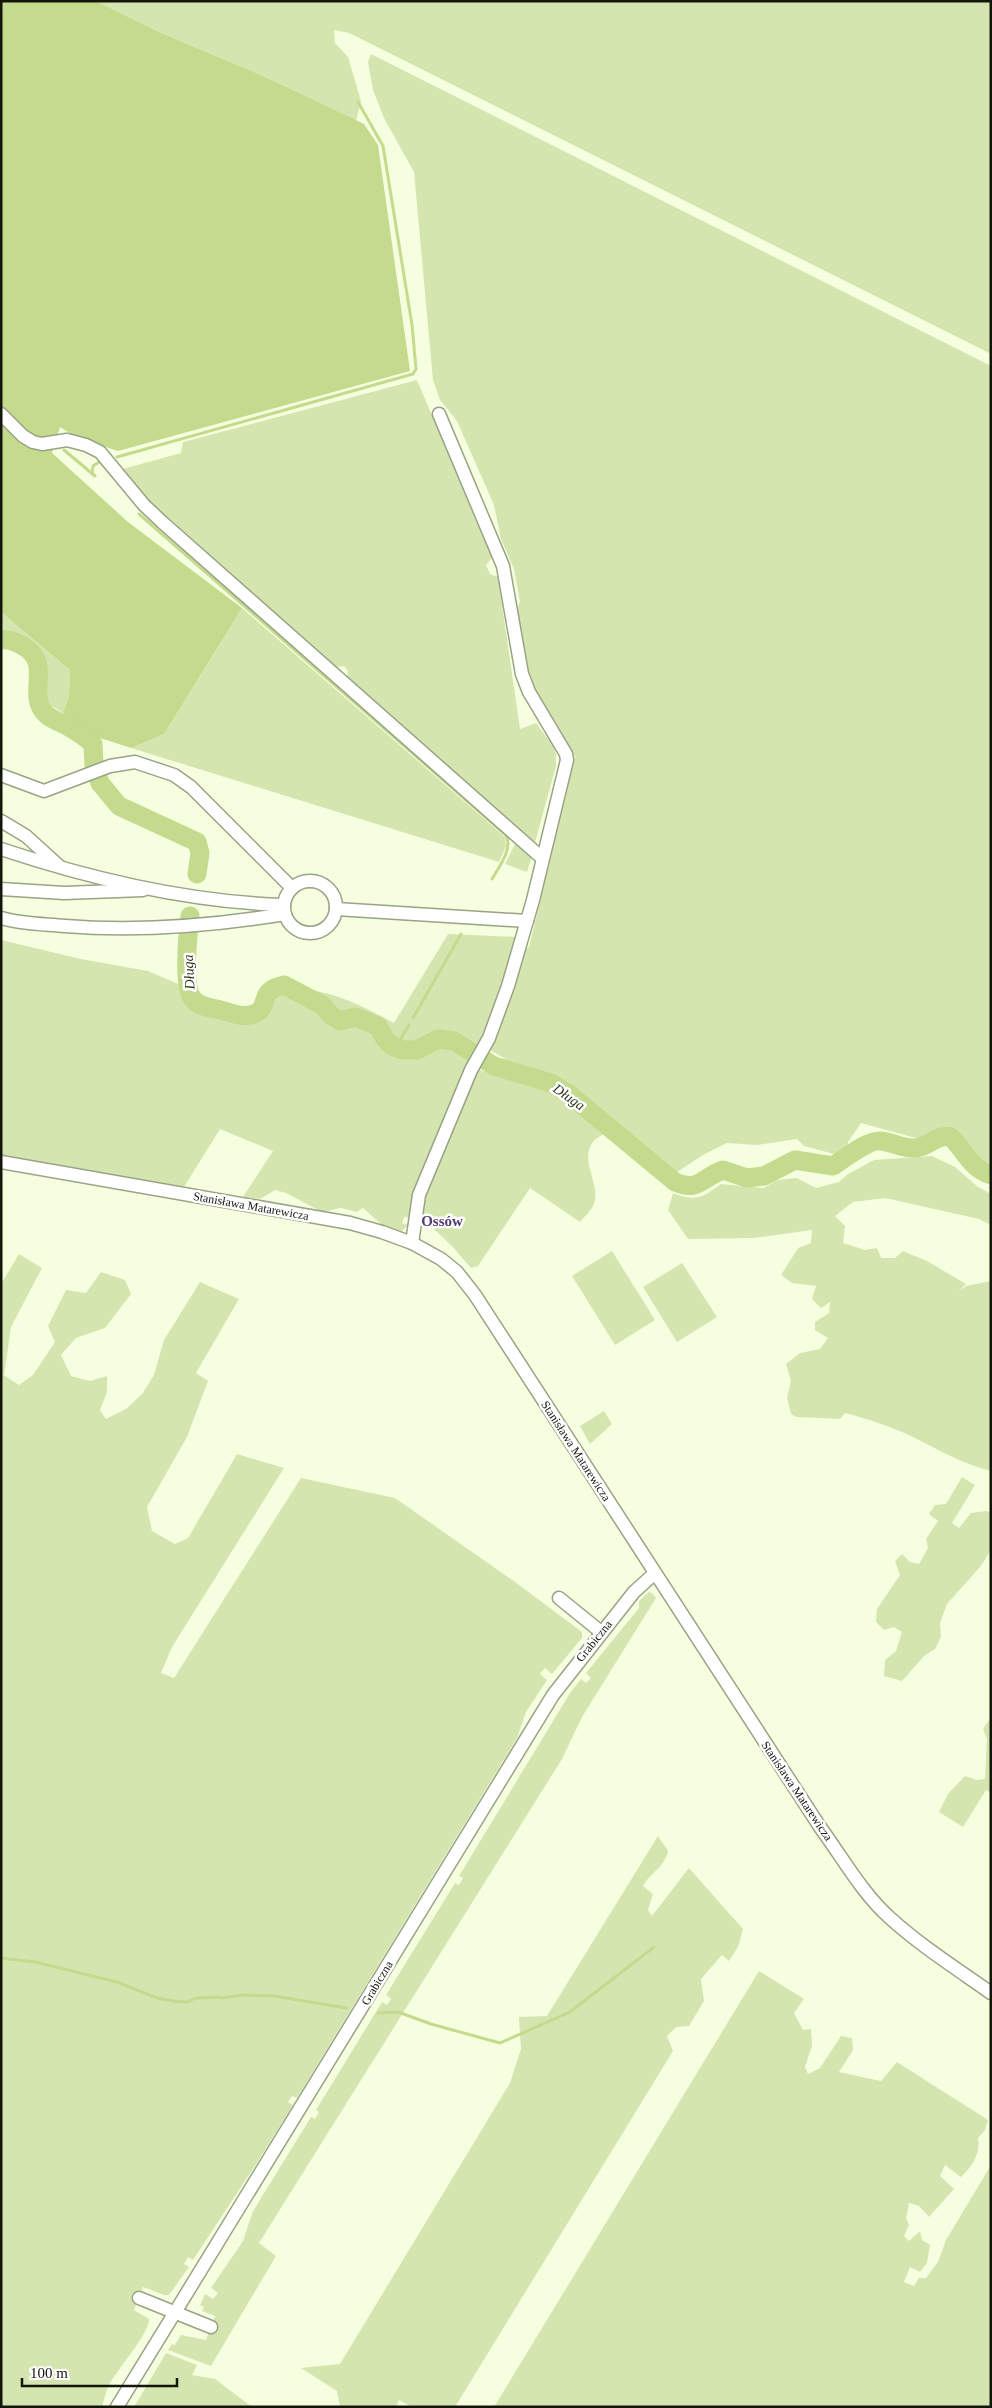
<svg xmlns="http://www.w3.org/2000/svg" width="992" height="2408" font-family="'Times New Roman',serif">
<rect width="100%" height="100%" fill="#f5ffdf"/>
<!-- green -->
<g fill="#d5e5b0">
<path d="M96,1H991V354L349,33L334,30L335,43L348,57L361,101L356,121L263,76L159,32Z"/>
<path d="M371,54L991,366V1169L976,1161L964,1138L947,1131L936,1132L923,1140L861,1123L848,1142L847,1149L834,1154L804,1146L797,1139L757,1145L727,1143L703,1155L674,1174L549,1073L516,1065L488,1049L523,951L529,947L575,757L534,693L526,671L516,612L520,602L514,569L501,539L494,505L457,421L440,400L433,380L414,172L384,118L373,90L368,62Z"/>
<path d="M417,380L492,558L486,565L490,574L498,577L520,729L536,723L553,746L556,754V766L534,846L347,680L348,671L344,666L334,668L167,520L119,470L181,453L183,442Z"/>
<path d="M242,608L505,837L506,846L499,862L131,748L164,734Z"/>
<path d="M1,612L70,670L69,696L63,713L50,705L43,690L46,671L38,649L17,633H1Z"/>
<path d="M516,842L532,856L527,872L505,864Z"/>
<path d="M448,934L518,937L482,1047C469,1043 450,1032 437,1034C426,1037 413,1047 400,1045C387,1042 384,1024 370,1017C358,1011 348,1017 340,1014C333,1013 314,994 306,989C339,994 365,1007 394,1023Z"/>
<path d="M1,940L81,959L148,971L183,986C183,990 184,997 186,1001C193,1014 243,1026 256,1020C270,1013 267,987 286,992C305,998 317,1014 333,1023C345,1030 359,1021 370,1027C377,1031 377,1037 380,1043C395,1065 424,1053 443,1044L466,1052L473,1059L411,1218L404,1217L402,1223L408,1225L402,1231L382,1225L363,1208L357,1212L341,1208L322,1212L286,1193L275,1190L260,1199L243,1197L273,1151L220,1129L184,1187L1,1156Z"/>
<path d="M477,1069C493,1076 509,1074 526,1077C557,1084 582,1113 606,1133C602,1135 596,1138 593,1142C578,1161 603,1186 593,1206C590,1212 584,1217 580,1222L530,1188L478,1266L471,1268L451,1245L419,1215L420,1203Z"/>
<path d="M932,1156L955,1167L978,1187L991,1194V1225L979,1219L885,1198L853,1202L835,1216L845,1226L843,1243L865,1250L877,1248L881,1258H895L903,1251L927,1261L966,1284L958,1292L966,1286L991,1281V1471C962,1464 939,1450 913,1437C892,1427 868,1419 845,1413L840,1419L796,1417L791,1414L787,1398L791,1381L786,1364L800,1353L820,1349L828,1338L815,1330V1322L829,1313L830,1302L821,1308L812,1299L816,1286L792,1283L781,1275L798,1248L811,1243L812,1230L754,1238L688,1239L668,1210L673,1193C696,1202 702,1198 721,1184L764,1188L777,1180L797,1178L816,1188L839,1182L848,1174L874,1160Z"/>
<path d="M612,1251L655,1320L615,1345L572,1276Z"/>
<path d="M19,1254L42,1268L11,1327L4,1375L19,1385L33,1375L55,1342L48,1326L66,1290L86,1293L101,1272L125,1280L131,1294L105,1328L76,1338L61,1355L71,1376L90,1381L107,1376V1392L100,1410L106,1419L126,1409L143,1393L154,1375L164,1340L200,1282L239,1299L196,1373L208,1381L187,1437L147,1507L152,1531L175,1544L188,1538L237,1454L284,1468L172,1647L161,1673L174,1678L301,1478L395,1498L515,1582L582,1632V1638L552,1674L545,1668L540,1674L547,1680L526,1712L517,1738L297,2098L292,2096L288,2102L293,2105L253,2169L193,2260L188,2257L184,2264L189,2267L169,2295H164L143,2287L134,2310L149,2319C151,2331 117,2370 109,2385C106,2391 104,2400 102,2407H1V1284Z"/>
<path d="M682,1263L717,1317L677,1342L643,1287Z"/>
<path d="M604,1411L612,1424L590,1444L580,1426Z"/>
<path d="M962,1477L975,1485L952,1523L959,1528L971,1513L986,1511L991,1513V1550L980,1567L947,1604L940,1623L941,1637L935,1649L924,1656L902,1681L884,1676L885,1660L896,1651L902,1632L894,1627L884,1630L876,1622L877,1609L900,1575L895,1561L902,1554L910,1562L919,1564L928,1548L926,1539L938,1521L929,1514L935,1505L946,1504Z"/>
<path d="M649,1592L652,1593L656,1598L582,1717L562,1759L259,2243L276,2256L211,2366L168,2350L172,2344L175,2345L181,2335L206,2340L215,2316L202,2311L204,2307L200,2305L205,2294L213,2299L218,2293L211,2288L243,2241L253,2211L311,2117L315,2119L319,2112L316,2110L382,2002L387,2005L391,1999L386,1995L455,1883L459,1885L463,1878L459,1876L570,1693L581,1679L586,1683L591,1678L586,1673L639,1608V1601Z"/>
<path d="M991,1717V1793L986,1790L963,1827L939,1812L948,1794L965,1776L977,1780L985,1779L987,1739L983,1729Z"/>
<path d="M658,1836L668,1851C665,1867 650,1873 643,1886L653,1894L648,1910L652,1916L689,1868L743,1929L738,1947L729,1961L722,1955L701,1979L704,2001L689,2026L676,2027L667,2036L673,2051L455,2407H412L399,2400L396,2407H340L337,2391L301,2368L340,2364L510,2083L521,2049L519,2017L547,2016Z"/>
<path d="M759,1971L804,1999L794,2013L803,2030L811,2029L812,2046L805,2067L808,2074L820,2068L841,2036L852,2038L853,2050L839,2072L881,2081L897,2062L988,2120L985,2130L978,2138C981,2154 972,2166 961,2177L945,2165L940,2176L954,2189L929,2217L919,2206L909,2203L906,2218L909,2225L904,2236L909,2241L920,2231L922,2240L930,2245L927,2263L920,2272L910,2267L904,2282L914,2286L919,2278H926L938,2262L946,2240L991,2165V2407H494Z"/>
<path d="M166,2353L197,2365L192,2375L215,2379L252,2407H134Z"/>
</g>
<!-- water -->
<path fill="#c4da8d" d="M1,1H96L159,32L263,76L364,124L378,145L410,371L118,451L76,437L60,427L52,453L128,522L242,608L164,734L131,748L94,736L63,713L69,696L70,670L1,612Z"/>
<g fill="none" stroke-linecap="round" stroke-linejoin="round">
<!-- stream -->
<g stroke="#c4da8d" stroke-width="3">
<path d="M64,450L95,476"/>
<path d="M117,457L413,374L416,369L412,325L383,146L358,102"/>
<path d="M92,474L93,466L99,462"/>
<path d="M139,514L506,835C513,849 499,867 492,879"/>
<path d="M413,1018L461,934"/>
<path d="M396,1047L409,1025"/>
<path d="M1,1958L35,1962L117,1982L157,1998L173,2001L187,2002L196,1998L219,1997L222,1998L242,1995L274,1996L346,2008"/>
<path d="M378,2013L398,2012L431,2024L500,2043L570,2012L654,1947"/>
</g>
<!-- river -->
<g stroke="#c4da8d" stroke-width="19">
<path d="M1,640C9,639 16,642 23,646C53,663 27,692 44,712C50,720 59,721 67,726C76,731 85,737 93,744L94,765L100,783L119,806L197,842L200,853L197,874"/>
<path d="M190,916C188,933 182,986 193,999C199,1007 211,1008 221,1010C231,1013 243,1018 254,1014C272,1006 256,991 284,985L322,1005L332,1016L340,1021L355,1017L378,1026L385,1039L392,1046L403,1050H417L438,1039L454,1041L494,1066L551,1083L569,1094L675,1182C699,1192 701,1178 723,1170L747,1178L764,1176L795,1160L833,1166C844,1159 869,1139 881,1141C892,1142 903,1149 915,1148C930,1147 935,1134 951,1137C965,1151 971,1169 991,1175"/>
</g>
<defs>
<g id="minor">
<path d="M1,414L23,436L33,442L42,444L67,440L86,445L100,452L144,505L162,522L542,858"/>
<path d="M1,775L44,791L110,766L135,762L174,775L191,787L292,888"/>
<path d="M1,821L26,836L58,865"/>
<path d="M1,849C91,879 189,902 284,905"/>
<circle cx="310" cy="907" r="26"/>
<path d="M1,889L64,893L143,890"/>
<path d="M336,909L527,921"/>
<path d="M1,918C21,924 44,924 65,926C140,932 211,926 285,914"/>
<path d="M1,1162L350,1223L382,1232L412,1243L441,1259L457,1272L475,1295L820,1827C842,1857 862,1893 890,1918C921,1946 957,1969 991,1993"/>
<path d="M412,1243L419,1195L471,1070L489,1038L508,986L533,900L567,760L566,754L529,692L522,674L503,566L439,414"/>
<path d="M559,1598L601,1632"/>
<path d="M139,2298L211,2327"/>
<path d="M117,2407L553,1695L634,1592L655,1573"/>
</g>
</defs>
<!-- minor casing -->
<use href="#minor" stroke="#99a385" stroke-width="15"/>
<!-- minor -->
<use href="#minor" stroke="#fff" stroke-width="12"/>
</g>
<g text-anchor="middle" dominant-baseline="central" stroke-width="5" stroke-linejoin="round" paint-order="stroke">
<!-- street labels -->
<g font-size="12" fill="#13160b" stroke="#fff">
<text transform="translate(251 1206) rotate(10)">Stanisława Matarewicza</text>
<text transform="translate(576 1451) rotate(57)">Stanisława Matarewicza</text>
<text transform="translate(594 1641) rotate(-51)">Grabiczna</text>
<text transform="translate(797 1791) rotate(56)">Stanisława Matarewicza</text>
<text transform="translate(377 1983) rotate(-59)">Grabiczna</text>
</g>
<!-- water labels -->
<g font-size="14" font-style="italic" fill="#293211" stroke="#fff">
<text transform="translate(189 972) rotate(-93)">Długa</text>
<text transform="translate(569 1097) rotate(35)">Długa</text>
</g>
<!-- quarter labels -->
<g font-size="15" font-weight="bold" fill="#533a75" stroke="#fff">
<text x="442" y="1221">Ossów</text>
</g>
</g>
<!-- border -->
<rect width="992" height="2408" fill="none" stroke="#13160b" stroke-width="5"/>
<!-- scale -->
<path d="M22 2378v8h155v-8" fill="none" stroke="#13160b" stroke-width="2.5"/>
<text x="30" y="2378" font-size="15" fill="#13160b" stroke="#ffffff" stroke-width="4" paint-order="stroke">100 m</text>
</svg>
